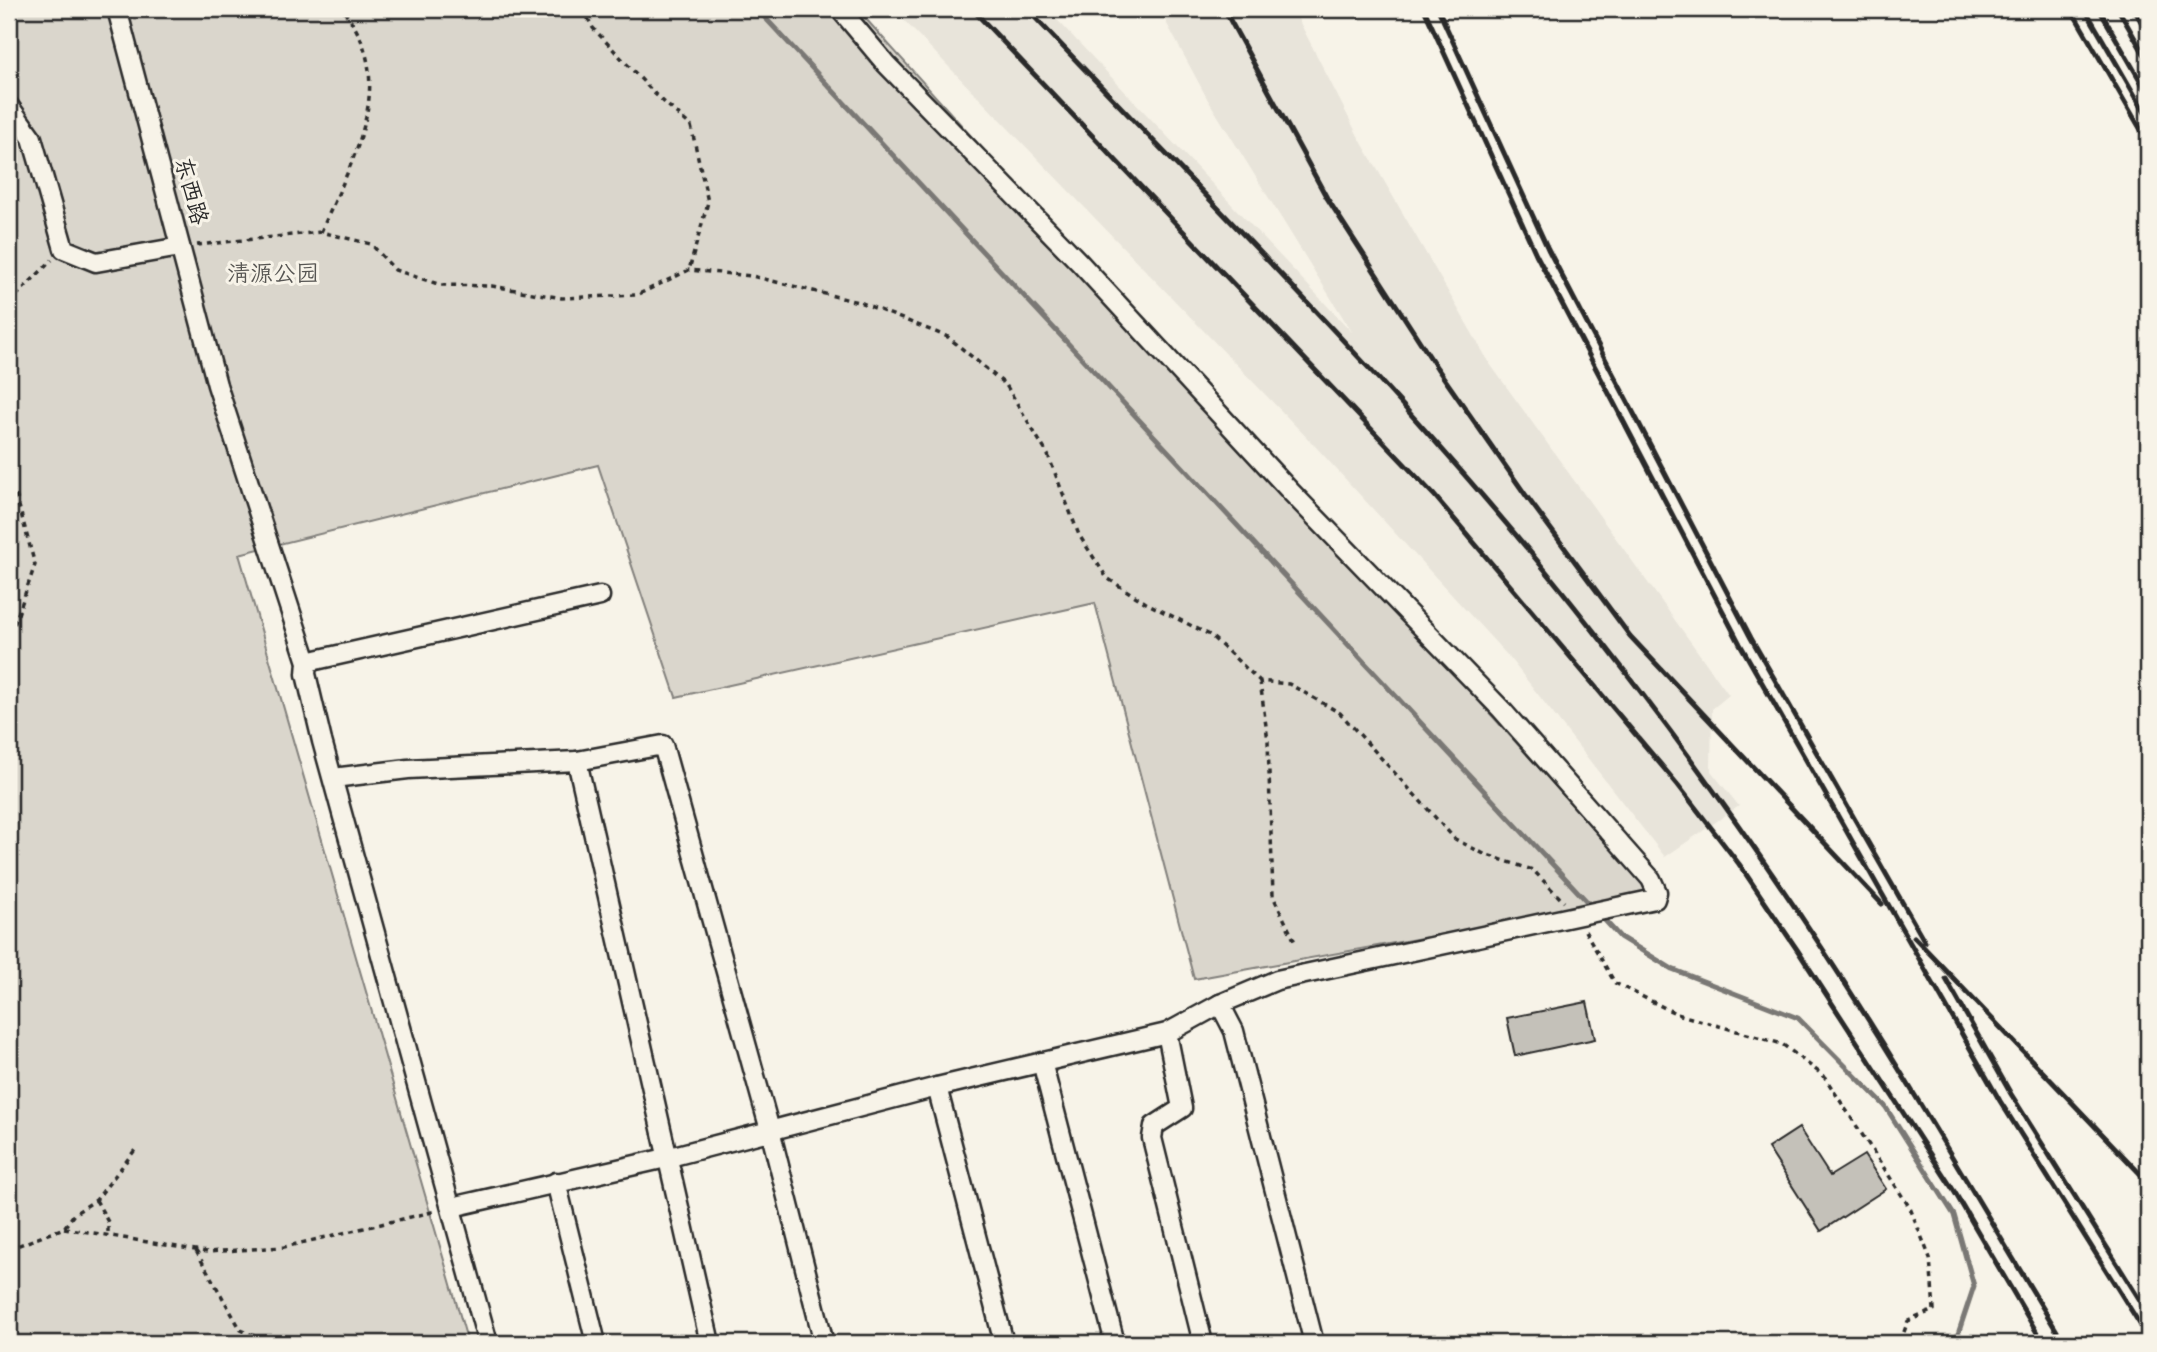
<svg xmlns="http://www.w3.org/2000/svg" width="2157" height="1352" font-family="'Balsamiq Sans','LXGW WenKai TC',sans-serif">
<rect width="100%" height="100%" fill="#f7f3e8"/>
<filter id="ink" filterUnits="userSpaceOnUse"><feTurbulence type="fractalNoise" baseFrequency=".0143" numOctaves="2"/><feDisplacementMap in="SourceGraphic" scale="14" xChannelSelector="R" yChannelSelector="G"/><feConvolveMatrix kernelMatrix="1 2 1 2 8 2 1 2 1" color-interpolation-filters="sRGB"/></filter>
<g filter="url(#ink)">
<!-- built -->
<path fill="#e8e4da" d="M893,9H1047L1352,332L1208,100L1159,9H1293L1358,136L1490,364L1729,695L1712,709L1711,771L1739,806L1665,857L1508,656L1315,446Z"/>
<!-- green -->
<path fill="#dad6cc" stroke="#82807c" stroke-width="2" d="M9,9H857L1654,896L1194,979L1095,603L676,697L598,465L239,554L468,1343H9Z"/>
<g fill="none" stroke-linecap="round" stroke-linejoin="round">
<!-- stream -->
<g stroke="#7a7874" stroke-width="5">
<path d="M757,9L1593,908"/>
<path d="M1600,915L1620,937L1672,969L1798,1018L1885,1106L1954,1215L1974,1286L1955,1343"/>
</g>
</g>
<!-- building -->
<g fill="#c4c1b9" stroke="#2b2b2b" stroke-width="2">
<path d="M1587,1002L1595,1039L1515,1056L1507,1018Z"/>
<path d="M1799,1128L1830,1176L1864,1155L1886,1189L1821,1231L1768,1148Z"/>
</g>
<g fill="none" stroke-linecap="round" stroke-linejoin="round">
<defs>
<g id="minor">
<path d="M117,9L217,385L307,662L306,674L322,741L488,1343"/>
<path d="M9,106L32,138L64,249L96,262L180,247"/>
<path d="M307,662L600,596"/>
<path d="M577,761L710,1343"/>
<path d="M333,778L408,769L577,761L663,745L770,1130L824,1343"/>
<path d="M1220,1004L1234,1031L1314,1343"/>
<path d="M1167,1033L1182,1108L1154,1126L1152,1138L1203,1343"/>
<path d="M1042,1062L1115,1343"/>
<path d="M937,1087L1004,1343"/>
<path d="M556,1182L596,1343"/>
<path d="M452,1207L666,1158L937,1087L1167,1033L1220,1004L1277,980L1655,899L1657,892L1651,879L1501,709L1292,493L1079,262L886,64L840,9"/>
</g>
</defs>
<!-- minor casing -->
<use href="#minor" stroke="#2b2b2b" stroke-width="23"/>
<!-- path -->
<g stroke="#2b2b2b" stroke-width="3.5" stroke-dasharray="5 5" stroke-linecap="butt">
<path d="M583,9L593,28L655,94L691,126L708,202L689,270"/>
<path d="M321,232C352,160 401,80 342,9"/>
<path d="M197,245L321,232L371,244L395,270L441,285L492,286L562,298L637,295L689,270L752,276L862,303L948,337L1006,385L1048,455L1079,535L1107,578L1146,603L1210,635L1260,681L1289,684L1340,713L1455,839L1484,854L1533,870L1564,902"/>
<path d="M9,303L52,260"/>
<path d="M9,488L16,495L35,565L9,640"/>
<path d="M1260,681L1268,741L1273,896L1295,942"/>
<path d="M1585,931L1615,983L1677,1014L1782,1044L1824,1076L1910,1208L1930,1258L1934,1310L1908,1321L1900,1343"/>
<path d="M96,1200L108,1222V1235"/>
<path d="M64,1228L207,1252L284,1247L436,1211"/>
<path d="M9,1249L64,1228L74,1214L96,1200L135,1150"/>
<path d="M196,1251L241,1330L270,1343"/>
</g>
<!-- minor -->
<use href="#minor" stroke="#f7f3e8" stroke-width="18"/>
<!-- rail -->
<g stroke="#2b2b2b" stroke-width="5">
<path d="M972,9L1434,495L1678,785L1739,864L1798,951L1954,1191L2043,1343"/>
<path d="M1027,9C1212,204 1406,395 1574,606C1683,743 1786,888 1879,1037C1942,1138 2002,1241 2064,1343"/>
<path d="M1224,9L1327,198L1437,368L1527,497L1630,636L1882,904"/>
<path d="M1424,9L1536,254L1740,644L2000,1101L2148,1337"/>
<path d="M1438,9L1548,249L1751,638L1925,942"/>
<path d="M2071,9L2148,142"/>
<path d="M2085,9L2148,118"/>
<path d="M2099,9L2148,94"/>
<path d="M2118,9L2148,61"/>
<path d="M2134,9L2148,34"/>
<path d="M1914,937L2148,1182"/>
<path d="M1946,979L2011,1094L2148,1313"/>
</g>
</g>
</g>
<g text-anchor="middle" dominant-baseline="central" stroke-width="6" stroke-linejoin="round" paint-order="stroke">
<!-- street labels -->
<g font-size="23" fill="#2b2b2b" stroke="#f7f3e8">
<text transform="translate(191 191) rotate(75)">东西路</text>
</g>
<!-- park labels -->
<g font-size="23" fill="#575653" stroke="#f7f3e8">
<text x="273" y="274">清源公园</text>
</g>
</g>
<!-- margin -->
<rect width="2157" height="1352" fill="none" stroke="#f7f3e8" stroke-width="35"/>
<rect x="18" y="18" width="2122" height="1317" fill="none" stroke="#2b2b2b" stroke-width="2.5" filter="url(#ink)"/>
</svg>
